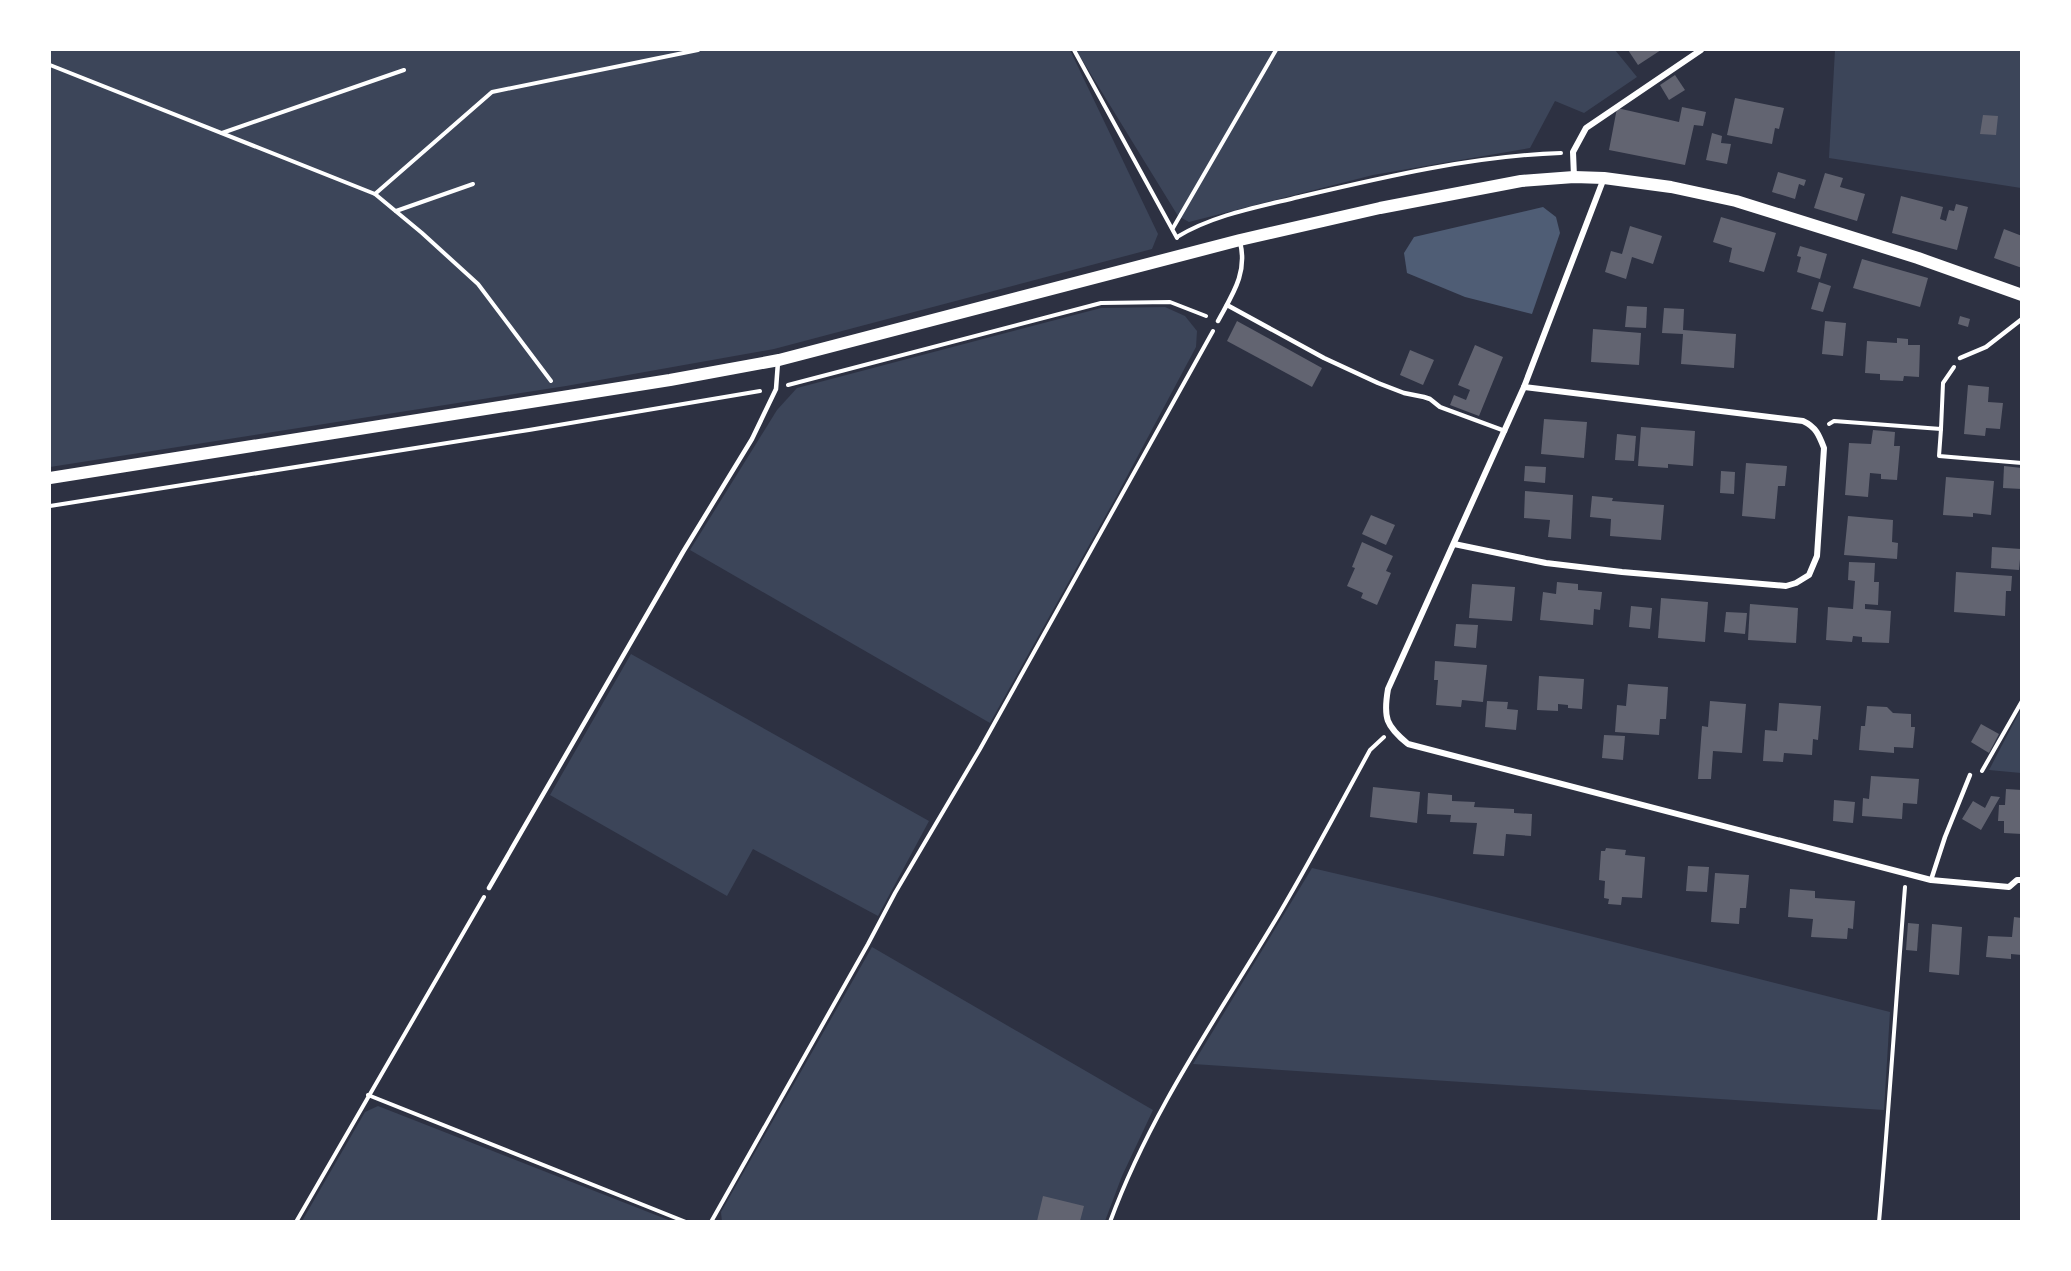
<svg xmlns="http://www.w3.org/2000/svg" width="2071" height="1271" font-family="'PT Sans Narrow',sans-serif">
<rect width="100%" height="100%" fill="#2d3142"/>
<!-- green -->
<g fill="#3c4559">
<path d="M50,50H1070L1158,234L1152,249L774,349L566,386L50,467Z"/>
<path d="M1076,50H1615L1637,77L1584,113L1555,101L1530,148L1373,175L1189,222L1178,216Z"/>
<path d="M1835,50H2021V188L1829,158Z"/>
<path d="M1165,307L1185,316L1197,331L1196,347L1116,497L990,723L690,550L777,410L797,388L1101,308Z"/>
<path d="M631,654L929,821L878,916L753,849L727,896L550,795Z"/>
<path d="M2021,709V773L1989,770Z"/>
<path d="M1312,868L1432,896L1890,1012L1884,1110L1193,1064Z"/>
<path d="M872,947L1153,1110L1122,1176L1105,1221L722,1222L721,1212Z"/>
<path d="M378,1106L671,1221H302L365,1112Z"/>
</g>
<!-- water -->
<path fill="#4f5d75" d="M1543,207L1556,217L1560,233L1532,314L1465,297L1407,273L1404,253L1414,237Z"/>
<!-- building -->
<g fill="#626471">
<path d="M1628,50H1661L1638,65Z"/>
<path d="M1675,75L1685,90L1669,100L1660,85Z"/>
<path d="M1735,98L1784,108L1779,129L1775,128L1772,144L1727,135Z"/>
<path d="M1682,107L1706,112L1703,126L1694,125L1685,165L1609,150L1617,108L1679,122Z"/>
<path d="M1983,115L1998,116L1996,135L1980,134Z"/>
<path d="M1712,133L1722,136L1721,143L1731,144L1727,164L1706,160Z"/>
<path d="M1778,172L1806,180L1804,186L1799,184L1795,199L1772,192Z"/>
<path d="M1825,173L1843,178L1840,187L1865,194L1857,221L1814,208Z"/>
<path d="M1901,196L1943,207L1940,219L1946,221L1949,210L1954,211L1956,204L1968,207L1957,250L1892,233Z"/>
<path d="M1721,217L1776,233L1764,272L1729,262L1732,248L1713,242Z"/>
<path d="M1630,226L1662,236L1653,264L1632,257L1626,279L1605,272L1611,251L1622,254Z"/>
<path d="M2004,229L2022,236V268L1994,258Z"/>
<path d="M1800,246L1827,254L1820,279L1797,272L1801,257L1797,256Z"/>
<path d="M1862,259L1928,278L1920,307L1853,288Z"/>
<path d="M1819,282L1831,286L1823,312L1811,309Z"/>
<path d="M1627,306L1647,307L1646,328L1625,327Z"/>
<path d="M1664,308L1684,309L1683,330L1736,334L1734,368L1681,364L1683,334L1662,333Z"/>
<path d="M1960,316L1970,319L1968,327L1958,324Z"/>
<path d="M1237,321L1322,368L1312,387L1227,341Z"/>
<path d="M1825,321L1846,323L1843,356L1822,354Z"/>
<path d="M1593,329L1641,333L1639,365L1591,362Z"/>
<path d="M1897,338L1908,339V345H1920L1919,377L1904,376L1903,381L1880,380V374L1865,373L1867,341L1897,343Z"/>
<path d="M1475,345L1503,357L1479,416L1450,405L1454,395L1466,400L1470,390L1458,385Z"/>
<path d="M1410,350L1434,360L1423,385L1400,375Z"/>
<path d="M1968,385L1989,387L1988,402L2003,403L2000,429L1986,428L1985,436L1964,434Z"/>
<path d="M1544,419L1587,422L1584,458L1541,454Z"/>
<path d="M1641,427L1695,431L1693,466L1668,464V468L1638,466Z"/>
<path d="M1873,430L1895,432L1894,446H1900L1897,480L1881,479V474L1870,473L1868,497L1845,495L1849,443L1871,444Z"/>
<path d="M1617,434L1636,436L1634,461L1615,460Z"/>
<path d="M1746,463L1787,466L1785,486H1778L1775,519L1742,516Z"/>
<path d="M1525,466L1546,467L1545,483L1524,481Z"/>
<path d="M2004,466L2022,468V489L2003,488Z"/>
<path d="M1721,471L1735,472L1734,494L1720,493Z"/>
<path d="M1946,477L1994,481L1991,515L1973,513V517L1943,515Z"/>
<path d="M1525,491L1573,495L1571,539L1548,537L1550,520L1524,518Z"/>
<path d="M1592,496L1613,498L1612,501L1664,505L1661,540L1610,536L1611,519L1590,517Z"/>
<path d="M1371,515L1395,525L1386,545L1362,534Z"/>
<path d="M1848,516L1893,520L1892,542L1898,543L1897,559L1844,555Z"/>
<path d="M1362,542L1393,556L1386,571L1391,573L1377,605L1361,598L1363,593L1347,586L1355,568L1352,567Z"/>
<path d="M1992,547L2021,549L2019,570L1991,568Z"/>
<path d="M1849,562L1875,563L1874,582H1879L1878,605L1865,604V609L1891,611L1889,643L1862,642V637L1853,636L1852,642L1826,640L1828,607L1853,609L1855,581L1848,580Z"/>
<path d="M1956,572L2012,576L2011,591H2006L2005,616L1954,612Z"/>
<path d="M1557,582L1578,584V590L1602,592L1600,610L1594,609L1593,625L1540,620L1543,592L1556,594Z"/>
<path d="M1472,584L1515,587L1512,621L1469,618Z"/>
<path d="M1661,598L1708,602L1705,642L1658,638Z"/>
<path d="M1750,604L1798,608L1796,643L1748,640Z"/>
<path d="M1631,606L1652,608L1650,629L1629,627Z"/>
<path d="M1726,612L1747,613L1745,634L1724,632Z"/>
<path d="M1456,624L1478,625L1476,648L1454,646Z"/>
<path d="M1435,661L1487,665L1483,702L1462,700L1461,707L1436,705L1438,680H1434Z"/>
<path d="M1539,676L1584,679L1582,709L1568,708V705L1558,704V711L1537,710Z"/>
<path d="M1628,684L1668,687L1666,719H1660L1659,735L1615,732L1617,705L1626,706Z"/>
<path d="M1487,701L1508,702L1507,709L1518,710L1516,730L1485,727Z"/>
<path d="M1710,701L1746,704L1742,753L1713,751L1711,779H1698L1702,726L1708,727Z"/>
<path d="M1779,703L1821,706L1818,740L1813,739L1812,755L1784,753L1783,762L1763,761L1765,730L1777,731Z"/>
<path d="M1867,706L1887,707L1893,713L1911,714V727H1915L1913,748L1894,747V753L1859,750L1861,726H1865Z"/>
<path d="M1981,724L1999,734L1989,753L1971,742Z"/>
<path d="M1604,735L1625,736L1623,760L1602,758Z"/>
<path d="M1871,776L1919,779L1917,804L1903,803L1902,819L1862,816L1863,798L1869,799Z"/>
<path d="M1373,787L1420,792L1417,823L1370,817Z"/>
<path d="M2006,789L2022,790V834L2004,833V821H1998L1999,805H2005Z"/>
<path d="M1428,793L1452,795V801L1475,802L1474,807L1514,809V813L1532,814L1531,836L1506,834L1504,856L1473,854L1477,823L1450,822L1451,815L1427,814Z"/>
<path d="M1991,796L2000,797L1981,830L1962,819L1973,801L1985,808Z"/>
<path d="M1834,800L1855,802L1853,823L1833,821Z"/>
<path d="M1606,848L1626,850L1625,855L1645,857L1642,898L1622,897L1621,905L1608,904L1609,899L1604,898L1605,881L1599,880L1601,851H1605Z"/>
<path d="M1688,866L1709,867L1707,892L1686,891Z"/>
<path d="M1715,873L1749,875L1746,908H1740L1739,924L1711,922Z"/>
<path d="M1790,889L1815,891V898L1855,901L1853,929L1848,928L1847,939L1811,937L1813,919L1788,917Z"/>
<path d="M2014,917L2022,918V955L2011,954V959L1986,957L1988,936L2012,937Z"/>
<path d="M1908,923L1919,924L1917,951L1906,950Z"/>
<path d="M1932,924L1962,927L1959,975L1929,972Z"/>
<path d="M1043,1196L1084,1206L1080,1221H1037Z"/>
</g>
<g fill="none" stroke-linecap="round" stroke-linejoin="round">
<!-- path -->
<g stroke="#fff" stroke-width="4">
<path d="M1074,50L1177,238"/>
<path d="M50,65L375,194L422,233L478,284L551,381"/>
<path d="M222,133L404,70"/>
<path d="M375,194L492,92L698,50"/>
<path d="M396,211L473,184"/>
<path d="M1173,228L1276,50"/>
<path d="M1177,237C1213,215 1258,207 1299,197C1384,177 1473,156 1561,153"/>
<path d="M788,385L1101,303L1170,302L1206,316"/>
<path d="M1829,424L1834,421L1941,429L1943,383L1954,367"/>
<path d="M1941,429L1939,456L2022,463"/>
<path d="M50,506L529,430L760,391"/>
<path d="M1982,771L2022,701"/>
<path d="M368,1095L686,1222"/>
<path d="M296,1222L484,897"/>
<path d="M711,1222L868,944L895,893L980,749L1213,331"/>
<path d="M1110,1222C1151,1110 1219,1015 1279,914C1311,860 1340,805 1370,750L1384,737"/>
<path d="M1879,1222C1889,1110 1896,999 1905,887"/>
</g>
<!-- service -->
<g stroke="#fff" stroke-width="4.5">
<path d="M1227,305L1324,358L1378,383L1404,393L1424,397L1430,399L1440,407L1505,431"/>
<path d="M1218,321C1232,295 1248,273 1240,242"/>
<path d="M1960,358L1986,347L2022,319"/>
<path d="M1931,880L1945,837L1970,775"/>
<path d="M489,888L683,552L752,439L776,389L778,362"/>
</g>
<!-- minor -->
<g stroke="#fff" stroke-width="6">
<path d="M1574,177L1573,152L1586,128L1701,50"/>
<path d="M1604,178L1524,387L1388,689C1383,718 1386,726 1408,744L1931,880L2009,887L2017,880H2022"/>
<path d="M1454,544L1546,563L1622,572L1786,586L1796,583L1809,575L1817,556L1824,448C1819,435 1816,427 1803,421L1524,387"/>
</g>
<!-- secondary -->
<path stroke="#fff" stroke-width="12" d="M50,478L670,380L779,360L1240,240L1380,208L1521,181L1574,177L1604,178L1671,187L1736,201L1918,258L2022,295"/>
</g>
<!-- border -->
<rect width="2071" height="1271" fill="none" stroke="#ffffff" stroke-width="102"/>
</svg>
